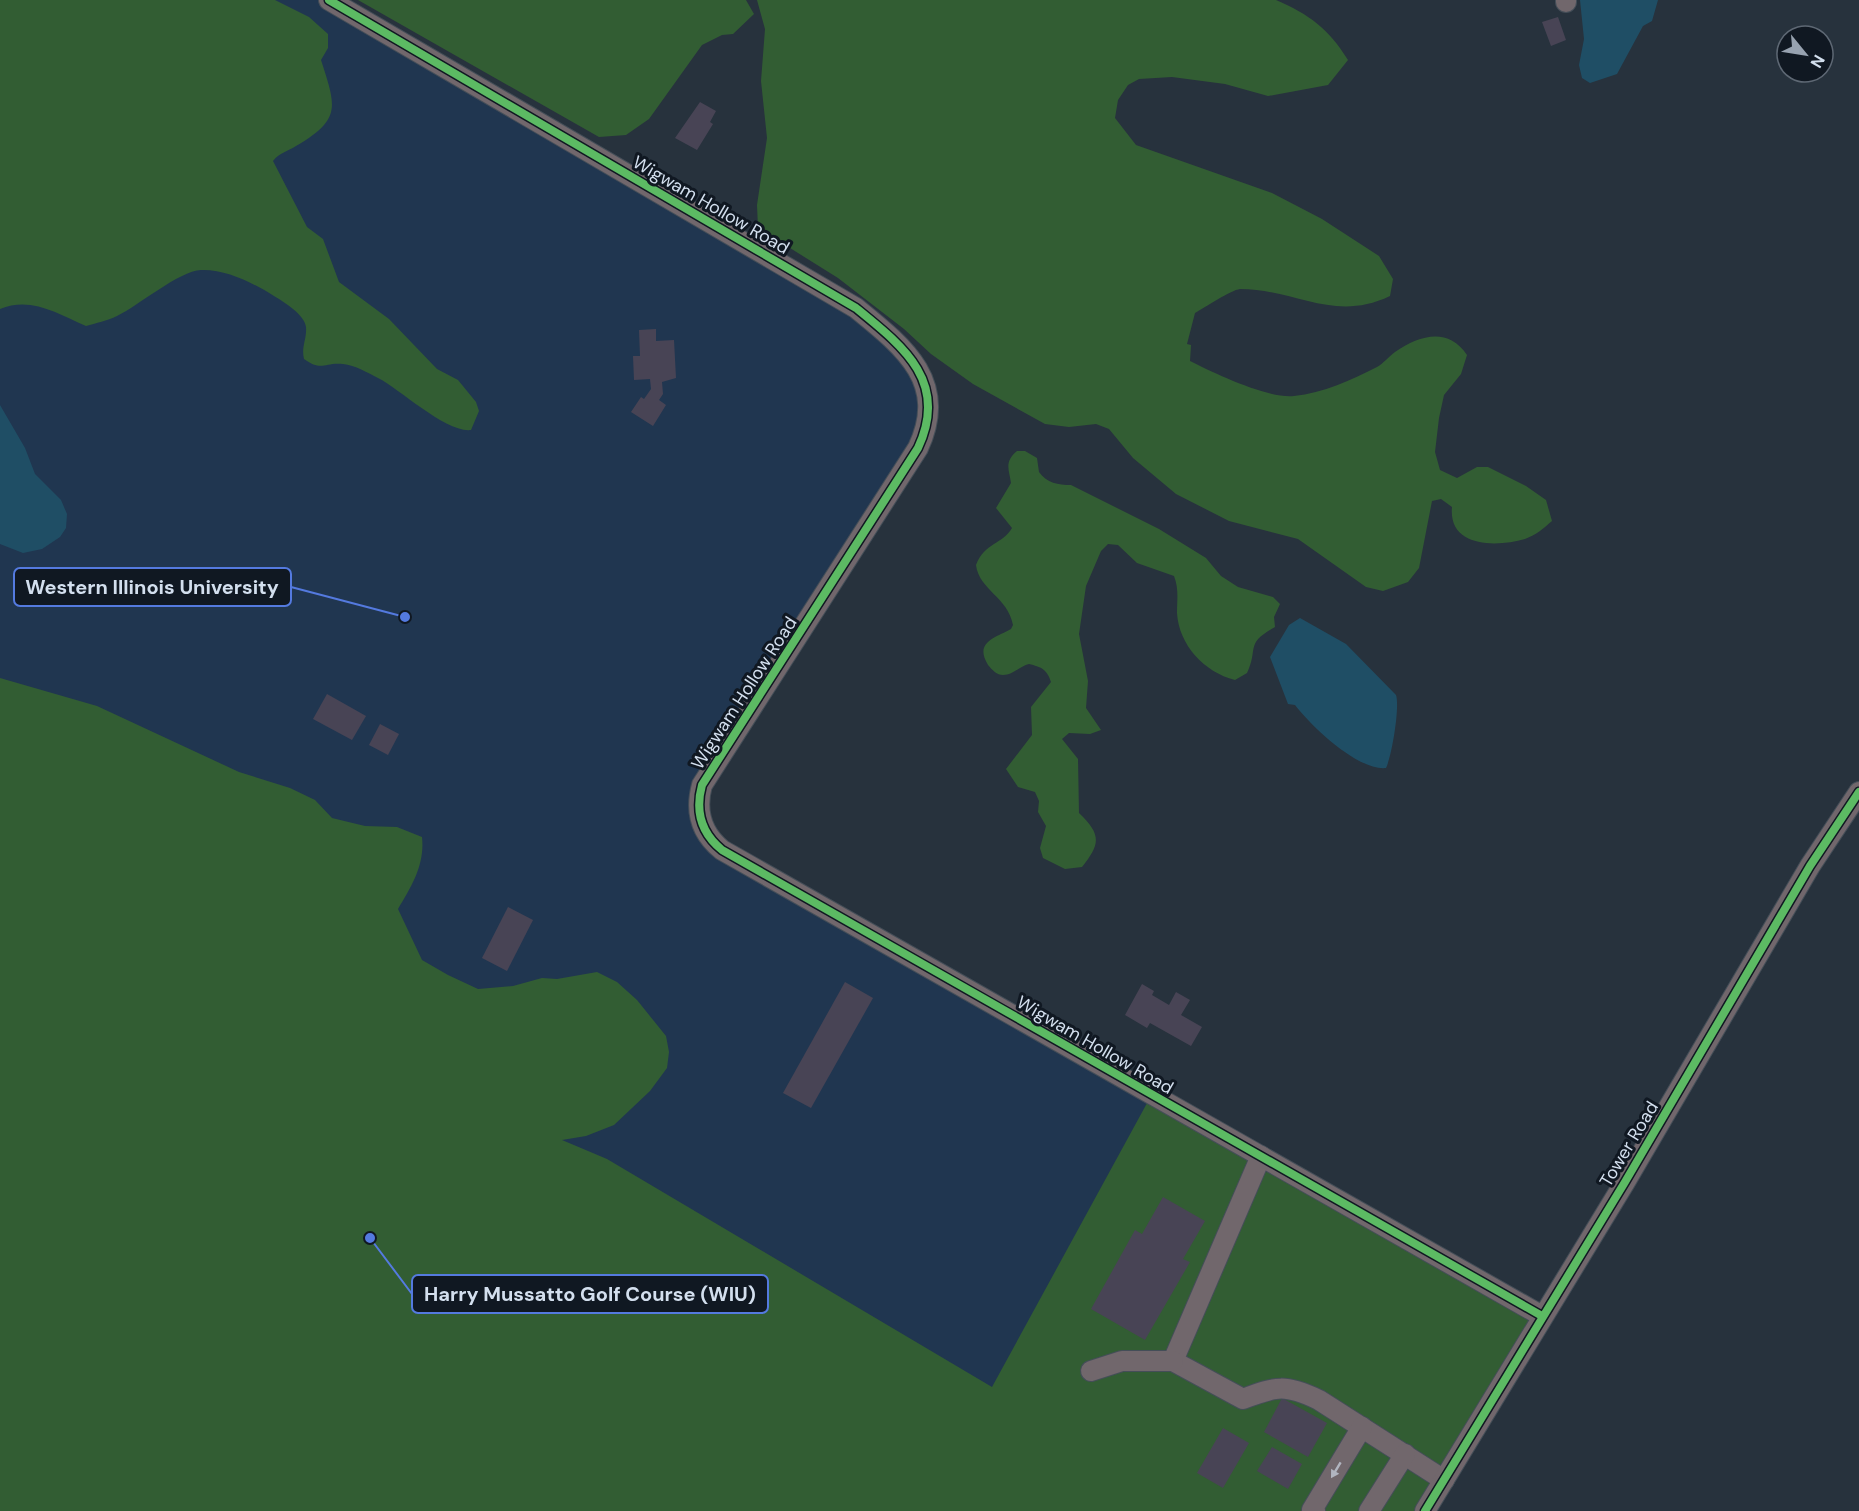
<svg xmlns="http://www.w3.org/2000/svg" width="1859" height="1511" font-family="'DM Sans',sans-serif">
<rect width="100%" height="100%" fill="#27323d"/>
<!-- built -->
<path fill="#203650" d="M0,0H328L856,308L902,349L928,419L702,785L705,833L1542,1316L1425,1511H0Z"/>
<!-- green -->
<g fill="#325d33">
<path d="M0,0H275L309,17L328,34V48L321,60C336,107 342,119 296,146C287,152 280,152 273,161L307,227L323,239L339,282L389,319L437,369L458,380L476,402L479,411L471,430C446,433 400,389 378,378C368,373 355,365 343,364C324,362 322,372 304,359C301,347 307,339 306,327C305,315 284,302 274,296C253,283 226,269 201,270C179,271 138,306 117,316C107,321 96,323 86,326C58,314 31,296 0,309Z"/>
<path d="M358,0H746L754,14L733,34L722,35L702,45L649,119L626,135L599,137Z"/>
<path d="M757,0H1276C1310,15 1328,28 1348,60L1328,85L1268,96L1225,84L1172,77L1139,79L1128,85L1118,100L1115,118L1136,145L1272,193L1322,219L1379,256L1393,279L1390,296C1334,323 1295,289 1240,289C1231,290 1204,308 1195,313L1187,344L1191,345L1190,361C1214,373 1268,399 1294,396C1323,393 1352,380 1377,367C1384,363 1388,357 1395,352C1420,335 1448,327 1467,355L1461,374L1444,395L1439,418L1435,452L1440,470L1457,478L1477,467H1488L1526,486L1546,500L1552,521C1544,528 1536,535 1525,539C1497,547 1448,548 1452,507L1441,499L1432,501L1419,568L1408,582L1383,591L1366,587L1298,539L1229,521L1176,494L1133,458L1109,429L1096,424L1069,427L1045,424L973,384L931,354L904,329L838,278L758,228L757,205L767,138L761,81L765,29Z"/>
<path d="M1017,451H1025L1037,458L1039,472C1047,483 1058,485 1071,485L1159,529L1206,558L1221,576L1238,587L1273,597L1280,604L1274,617L1275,627C1244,644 1259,648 1247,673L1235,680C1204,672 1179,645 1177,613C1177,599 1179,589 1174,576L1137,563L1118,545L1108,544L1101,551L1086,586L1079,634L1088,681L1086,708L1101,730L1090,734L1069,733L1062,739L1078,759L1079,813C1102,835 1100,844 1082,867L1065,869L1043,858L1040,848L1046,826L1038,812L1039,801L1035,792L1018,787L1006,769L1032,735L1031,707L1051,682C1047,669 1041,667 1029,664C1020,666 1013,675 1003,675C997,675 992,670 988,665C974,642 995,638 1011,629L1013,625C1008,597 979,590 976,565C985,542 1002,545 1012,528L996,508L1011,483C1009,469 1004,462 1017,451Z"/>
<path d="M0,678L97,706L239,772L290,788L315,800L332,818L365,826L397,827L422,837C425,864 412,886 398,909L422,960L448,975L478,989L513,986L542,978L557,979L597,972L617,982L637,1000L666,1036L669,1052L667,1068L650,1091L614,1125L586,1136L562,1140L607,1159L992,1387L1152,1094L1542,1316L1425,1511H0Z"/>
</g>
<!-- water -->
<g fill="#1f4e65">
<path d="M1580,0H1658L1652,21L1643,26L1617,74L1590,83L1582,78L1579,65L1584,39Z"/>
<path d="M0,405L25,448L35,474L61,500L67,514L66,528L60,537L42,549L23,553L0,544Z"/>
<path d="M1300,618L1346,644L1396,695C1400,706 1392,756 1386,768C1358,771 1311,726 1295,705L1288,704L1270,657L1289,625Z"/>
</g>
<!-- building -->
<g fill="#484455">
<path d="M1558,17L1566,40L1551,46L1542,22Z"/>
<path d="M700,102L716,111L710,122L713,124L697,150L675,138Z"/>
<path d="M656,329V341L674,340L676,378L662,382L663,394L659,400L666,405L653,426L631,412L641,397L644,399L651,389L650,379L634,380L633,356H640L639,330Z"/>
<path d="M327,694L366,716L352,740L313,719Z"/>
<path d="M380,724L399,734L388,755L369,745Z"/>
<path d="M508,907L533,920L507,971L482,958Z"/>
<path d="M845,982L873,998L811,1108L783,1093Z"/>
<path d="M1142,984L1154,991L1152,995L1169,1005L1176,992L1190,1000L1181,1015L1202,1027L1191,1046L1150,1023L1147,1028L1125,1015Z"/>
<path d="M1163,1197L1205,1221L1183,1259L1190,1262L1145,1340L1091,1309L1135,1230L1142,1234Z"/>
<path d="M1282,1398L1327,1423L1308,1457L1264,1432Z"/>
<path d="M1223,1428L1249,1443L1223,1488L1197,1473Z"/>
<path d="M1272,1447L1302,1464L1288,1489L1257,1471Z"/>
</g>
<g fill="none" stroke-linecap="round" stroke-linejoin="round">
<defs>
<g id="minor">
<path d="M329,0L856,308C904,347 949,382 918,448L702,785C695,811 701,833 722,850L1542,1316"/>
<path d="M1566,2V0"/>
<path d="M1261,1156L1173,1361L1243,1399C1277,1386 1285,1384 1319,1400L1444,1480"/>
<path d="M1091,1371L1122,1361H1173"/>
<path d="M1315,1511L1312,1510L1362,1427"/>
<path d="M1369,1511L1405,1454"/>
<path d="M1425,1511L1625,1182L1810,866L1859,792"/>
</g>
</defs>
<!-- minor casing -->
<use href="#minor" stroke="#444e58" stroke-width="22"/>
<!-- minor -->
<use href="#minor" stroke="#71676c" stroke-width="20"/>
<defs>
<g id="cycleway">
<path d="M329,0L856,308C904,347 949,382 918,448L702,785C695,811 701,833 722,850L1542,1316"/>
<path d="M1425,1511L1625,1182L1810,866L1859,792"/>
</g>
</defs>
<!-- cycleway casing -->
<use href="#cycleway" stroke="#101822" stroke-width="11"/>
<!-- cycleway -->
<use href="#cycleway" stroke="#5cba63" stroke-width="8"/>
</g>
<!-- one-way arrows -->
<defs><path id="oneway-solid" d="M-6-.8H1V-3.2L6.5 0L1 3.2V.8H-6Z" transform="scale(1.5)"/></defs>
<use fill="#b1b5c0" href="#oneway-solid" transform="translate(1336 1470) rotate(121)"/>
<g text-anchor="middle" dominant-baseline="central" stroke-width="6" stroke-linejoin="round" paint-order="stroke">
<!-- street labels -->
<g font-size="18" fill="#d3dfee" stroke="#101822">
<text transform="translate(711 205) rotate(30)">Wigwam Hollow Road</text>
<text transform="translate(744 693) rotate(-57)">Wigwam Hollow Road</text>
<text transform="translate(1095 1045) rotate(30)">Wigwam Hollow Road</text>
<text transform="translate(1629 1144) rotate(-59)">Tower Road</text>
</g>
</g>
<!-- callouts -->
<path fill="none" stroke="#547adf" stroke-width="2" d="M405 617L291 587M370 1238L412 1294"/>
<g fill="#547adf" stroke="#101822" stroke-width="2">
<circle cx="405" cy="617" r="6"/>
<circle cx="370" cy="1238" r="6"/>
</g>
<g fill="#101822" stroke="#547adf" stroke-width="2">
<rect x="14" y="568" width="277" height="38" rx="6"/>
<rect x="412" y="1275" width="356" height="38" rx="6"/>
</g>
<g font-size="20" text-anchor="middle" font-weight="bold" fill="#d3dfee">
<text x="152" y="594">Western Illinois University</text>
<text x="590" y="1301">Harry Mussatto Golf Course (WIU)</text>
</g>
<!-- north arrow -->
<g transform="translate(1805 54) rotate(120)"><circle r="28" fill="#101822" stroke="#5e6874" stroke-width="1.5"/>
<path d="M0-4.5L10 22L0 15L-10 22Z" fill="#97a2b0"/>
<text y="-9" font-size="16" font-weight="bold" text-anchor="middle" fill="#d3dfee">N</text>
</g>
</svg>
